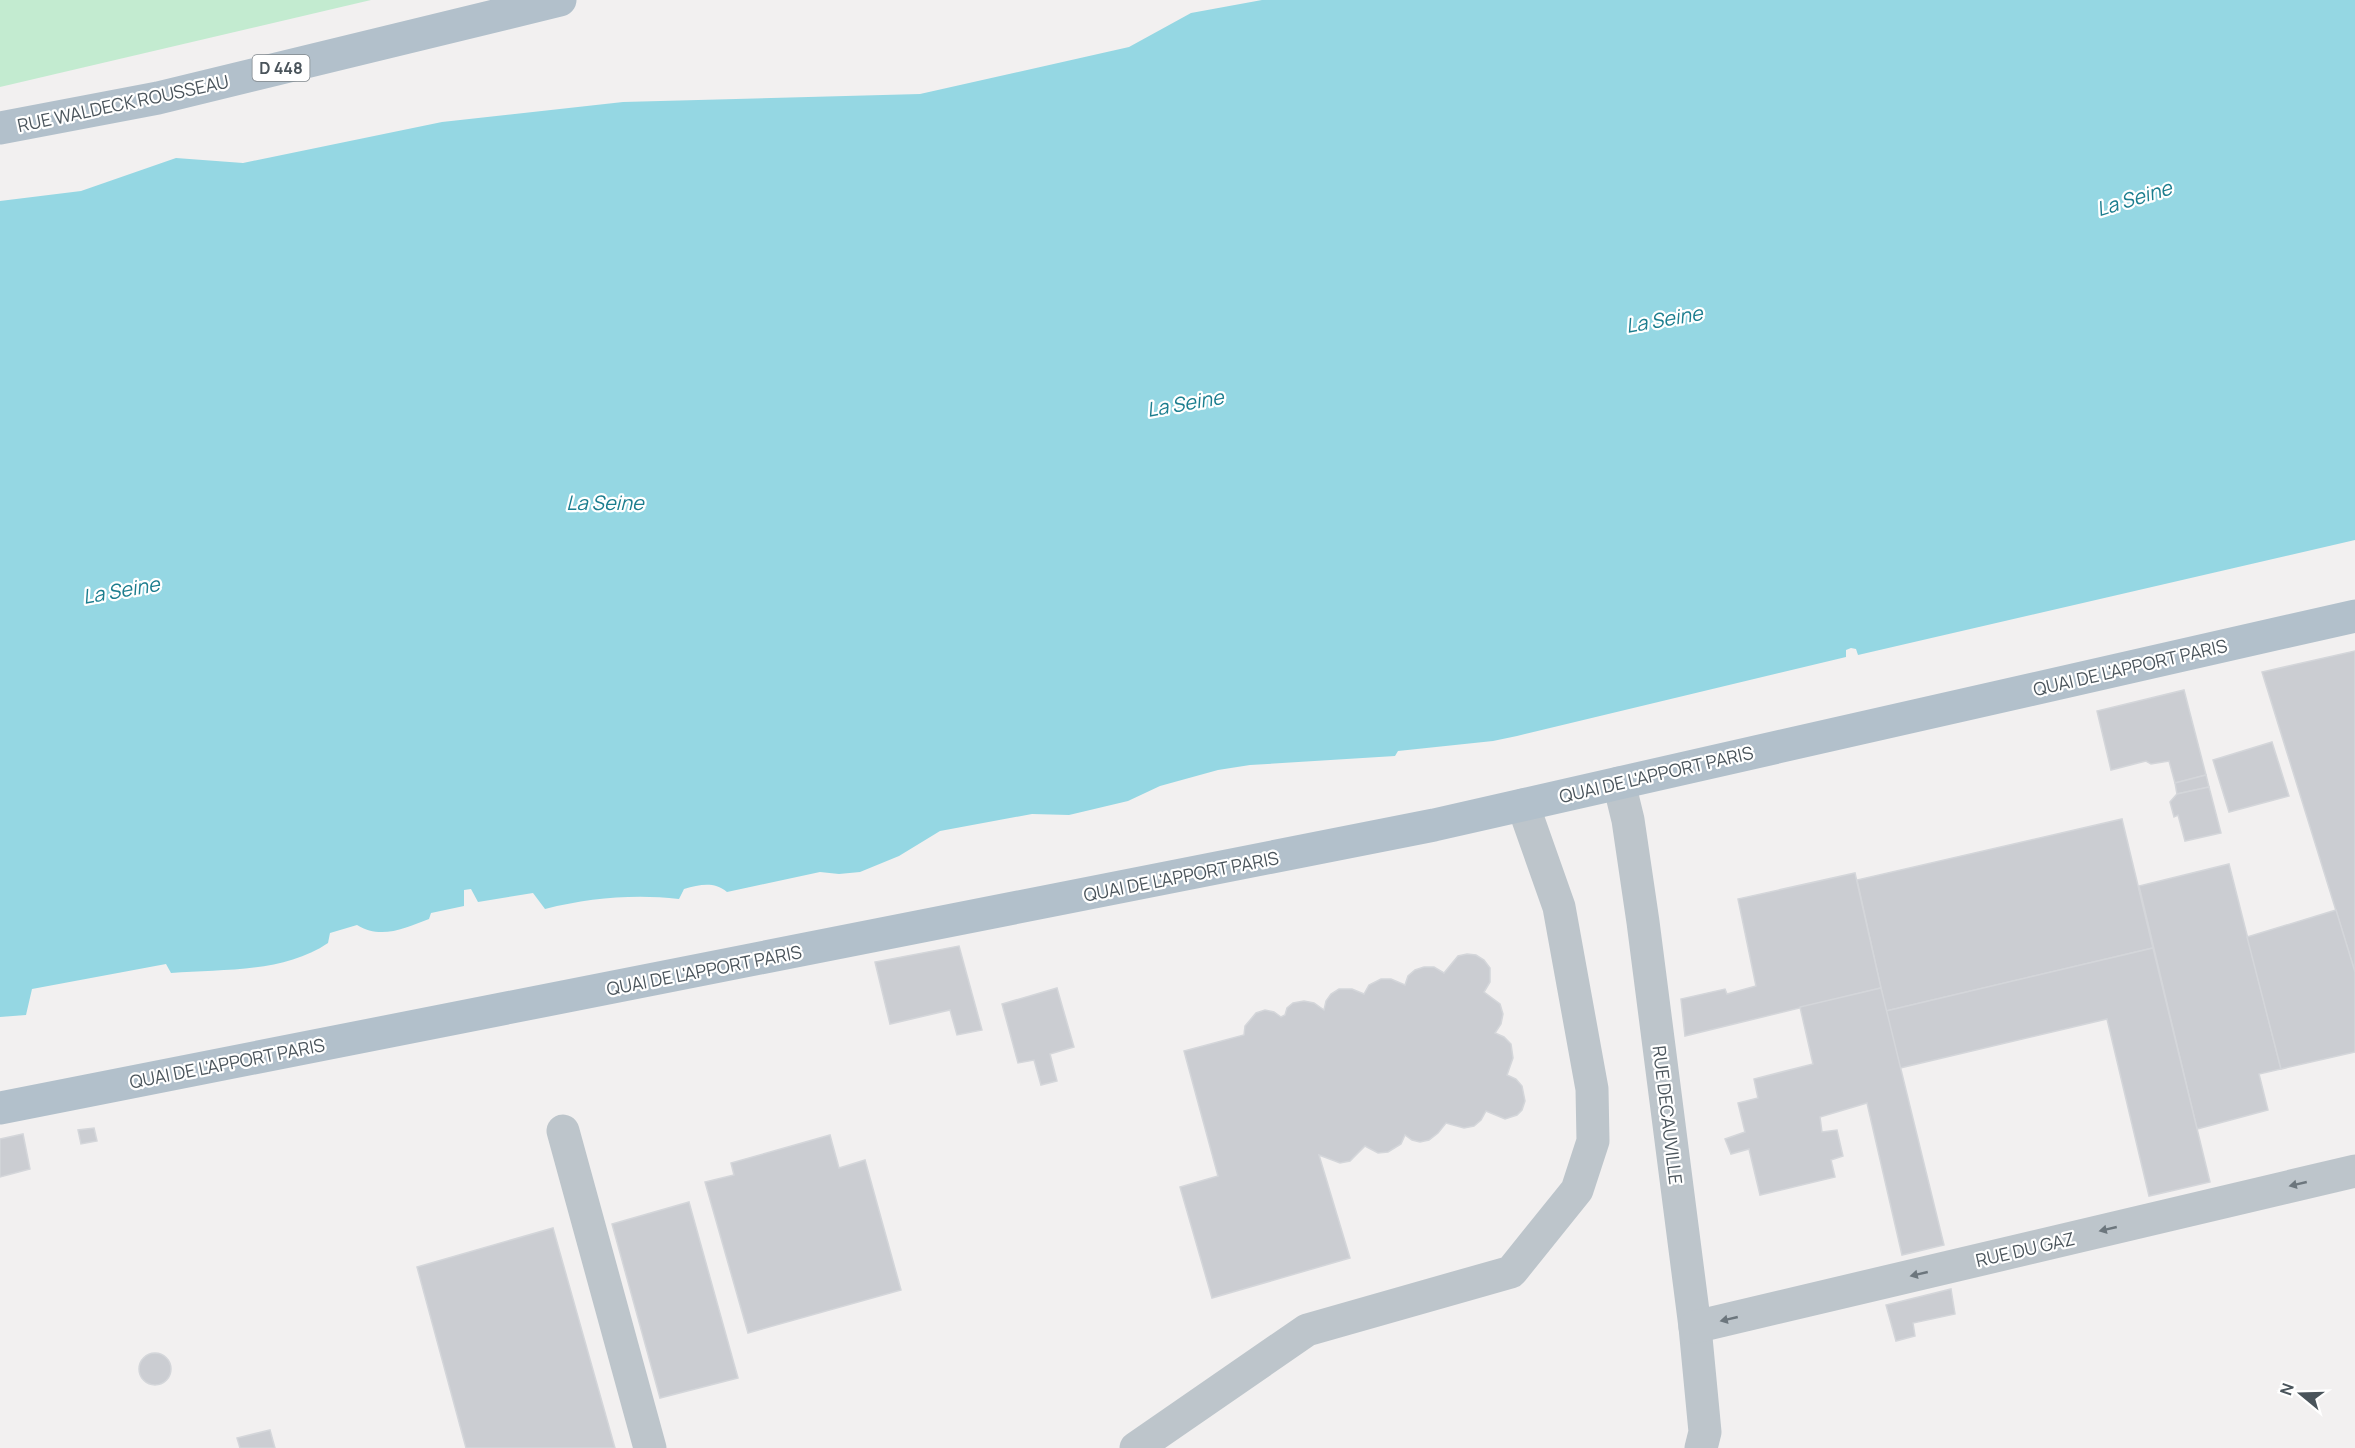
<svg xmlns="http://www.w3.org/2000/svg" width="2355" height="1448" font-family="Manrope,sans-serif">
<rect width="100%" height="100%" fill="#f2f0f0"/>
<!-- green -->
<path fill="#c3ebd0" d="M0,0H371L0,87Z"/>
<!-- water -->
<path fill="#95d7e3" d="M1262,0H2355V540L1858,655L1856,649L1851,648L1846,650V657L1517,736L1493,741L1398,751L1395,756L1250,765L1218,770L1160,786L1128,801L1069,815L1032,814L940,831L899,856L860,872L839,874L820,872L727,892C713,881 700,885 684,889L679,899C633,894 590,898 545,909L533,893L478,902L471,889L464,890V906L431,913L429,919C405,928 381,940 357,925L330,933L328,943C284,973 223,969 171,973L166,964L32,989L26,1015L0,1017V201L81,191L176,158L243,163L442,122L623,102L920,94L1129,47L1191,13Z"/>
<!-- building -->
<g fill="#cbcdd2" stroke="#d4d6da" stroke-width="1.5">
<path d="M2355,651V972L2262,672Z"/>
<path d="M2184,690L2206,775L2175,783L2169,761L2151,764L2146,761L2111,770L2097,711Z"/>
<path d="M2272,742L2289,796L2229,812L2213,760Z"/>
<path d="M2206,775L2209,787L2177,794L2175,783Z"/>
<path d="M2209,787L2221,833L2185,841L2178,815L2174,817L2170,802L2177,794Z"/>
<path d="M2122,819L2153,948L1886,1011L1857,880Z"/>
<path d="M2229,864L2281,1069L2259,1074L2268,1110L2197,1129L2139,886Z"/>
<path d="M1855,873L1881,988L1685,1036L1681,999L1725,989L1727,994L1756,986L1738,899Z"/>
<path d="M2336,910L2355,972V1052L2281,1069L2247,937Z"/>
<path d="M959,946L982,1030L957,1035L950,1010L890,1024L875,962Z"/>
<path d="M2153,948L2210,1182L2149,1196L2107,1019L1900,1068L1886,1011Z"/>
<path d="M1467,954L1476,955L1484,960L1490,968V982L1484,992L1500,1004L1503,1014L1501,1024L1495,1033L1504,1037L1511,1044L1513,1058L1507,1075L1516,1079L1522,1086L1525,1101L1522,1110L1517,1115L1505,1119L1486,1111L1481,1120L1474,1126L1464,1128L1446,1123L1438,1133L1429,1140L1420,1142L1412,1140L1405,1135L1401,1144L1388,1152L1378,1153L1365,1146L1350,1161L1340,1163L1319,1155L1350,1258L1212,1298L1180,1187L1218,1176L1184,1051L1244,1035L1245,1026L1256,1013L1265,1010L1274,1012L1281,1017L1285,1015L1287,1008L1293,1003L1304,1001L1314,1003L1324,1010L1326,1001L1331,994L1339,989H1352L1364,994L1369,985L1381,979H1391L1405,985L1408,976L1415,970L1424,967H1434L1444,973L1458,956Z"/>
<path d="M1057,988L1074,1047L1050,1054L1057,1081L1041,1085L1034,1060L1018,1063L1002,1004Z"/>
<path d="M1881,988L1944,1245L1902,1255L1867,1103L1820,1117L1822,1132L1837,1130L1843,1156L1831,1160L1835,1177L1760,1195L1749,1149L1731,1154L1725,1139L1745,1132L1738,1103L1758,1098L1754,1079L1813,1064L1800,1007Z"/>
<path d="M94,1128L97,1141L81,1144L78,1130Z"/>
<path d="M23,1134L30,1169L0,1177V1139Z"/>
<path d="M830,1135L839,1168L865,1160L901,1290L748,1333L705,1182L734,1175L731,1163Z"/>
<path d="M689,1202L738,1378L660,1398L612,1224Z"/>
<path d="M553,1228L615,1448H466L417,1267Z"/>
<path d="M1951,1289L1955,1314L1913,1323L1915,1336L1896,1341L1886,1305Z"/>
<circle cx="155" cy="1369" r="16"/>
<path d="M270,1430L275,1448H240L237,1438Z"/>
</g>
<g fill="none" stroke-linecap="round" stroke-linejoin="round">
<!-- minor -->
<g stroke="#bdc5cb" stroke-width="33">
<path d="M1619,783L1628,820L1643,922L1695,1327L1705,1432L1701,1448"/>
<path d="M563,1131L650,1448"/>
<path d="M1695,1327L2355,1171"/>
<path d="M1136,1448L1307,1330L1511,1272L1577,1190L1593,1141L1592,1089L1559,907L1523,805"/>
</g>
<!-- major -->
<g stroke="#b2c0cb" stroke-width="33">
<path d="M0,128L158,98L560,0"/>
<path d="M0,1108L1434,825L2355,616"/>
</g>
</g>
<!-- one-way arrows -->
<defs><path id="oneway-solid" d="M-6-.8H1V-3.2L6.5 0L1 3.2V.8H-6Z" transform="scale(1.5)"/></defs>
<g fill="#6c767d">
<use href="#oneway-solid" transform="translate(2298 1184) rotate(167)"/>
<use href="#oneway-solid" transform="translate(2108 1229) rotate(167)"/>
<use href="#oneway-solid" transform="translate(1919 1274) rotate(167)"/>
<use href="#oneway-solid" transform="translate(1729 1319) rotate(167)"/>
</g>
<g text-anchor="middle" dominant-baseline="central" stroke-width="4.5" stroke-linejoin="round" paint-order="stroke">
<!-- shield labels -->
<rect fill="#fff" stroke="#80878c" stroke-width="1.5" x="252.5" y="55" width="57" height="26" rx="4.5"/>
<g font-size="16" font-weight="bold" fill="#4a545b">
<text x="281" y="68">D 448</text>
</g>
<!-- street labels -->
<g font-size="18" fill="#4a545b" stroke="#fff">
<text transform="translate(123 103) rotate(-12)">RUE WALDECK ROUSSEAU</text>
<text transform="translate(2130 667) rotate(-13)">QUAI DE L'APPORT PARIS</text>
<text transform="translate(1656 774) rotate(-13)">QUAI DE L'APPORT PARIS</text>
<text transform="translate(1181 876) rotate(-11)">QUAI DE L'APPORT PARIS</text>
<text transform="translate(704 970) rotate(-11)">QUAI DE L'APPORT PARIS</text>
<text transform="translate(227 1063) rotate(-11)">QUAI DE L'APPORT PARIS</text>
<text transform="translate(1668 1115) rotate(83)">RUE DECAUVILLE</text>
<text transform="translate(2025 1249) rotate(-13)">RUE DU GAZ</text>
</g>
<!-- water labels -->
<g font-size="20" font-style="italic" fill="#1b7d8e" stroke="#fff">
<text transform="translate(2134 198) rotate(-17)">La Seine</text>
<text transform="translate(1664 319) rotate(-10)">La Seine</text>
<text transform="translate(1185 403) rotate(-10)">La Seine</text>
<text x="605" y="502">La Seine</text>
<text transform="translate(121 590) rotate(-10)">La Seine</text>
</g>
</g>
<!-- north arrow -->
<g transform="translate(2301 1394) rotate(289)" stroke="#ffffff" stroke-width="4.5" paint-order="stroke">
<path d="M0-4.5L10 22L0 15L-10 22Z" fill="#4a545b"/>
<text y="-9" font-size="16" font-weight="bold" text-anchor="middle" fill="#4a545b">N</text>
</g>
</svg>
